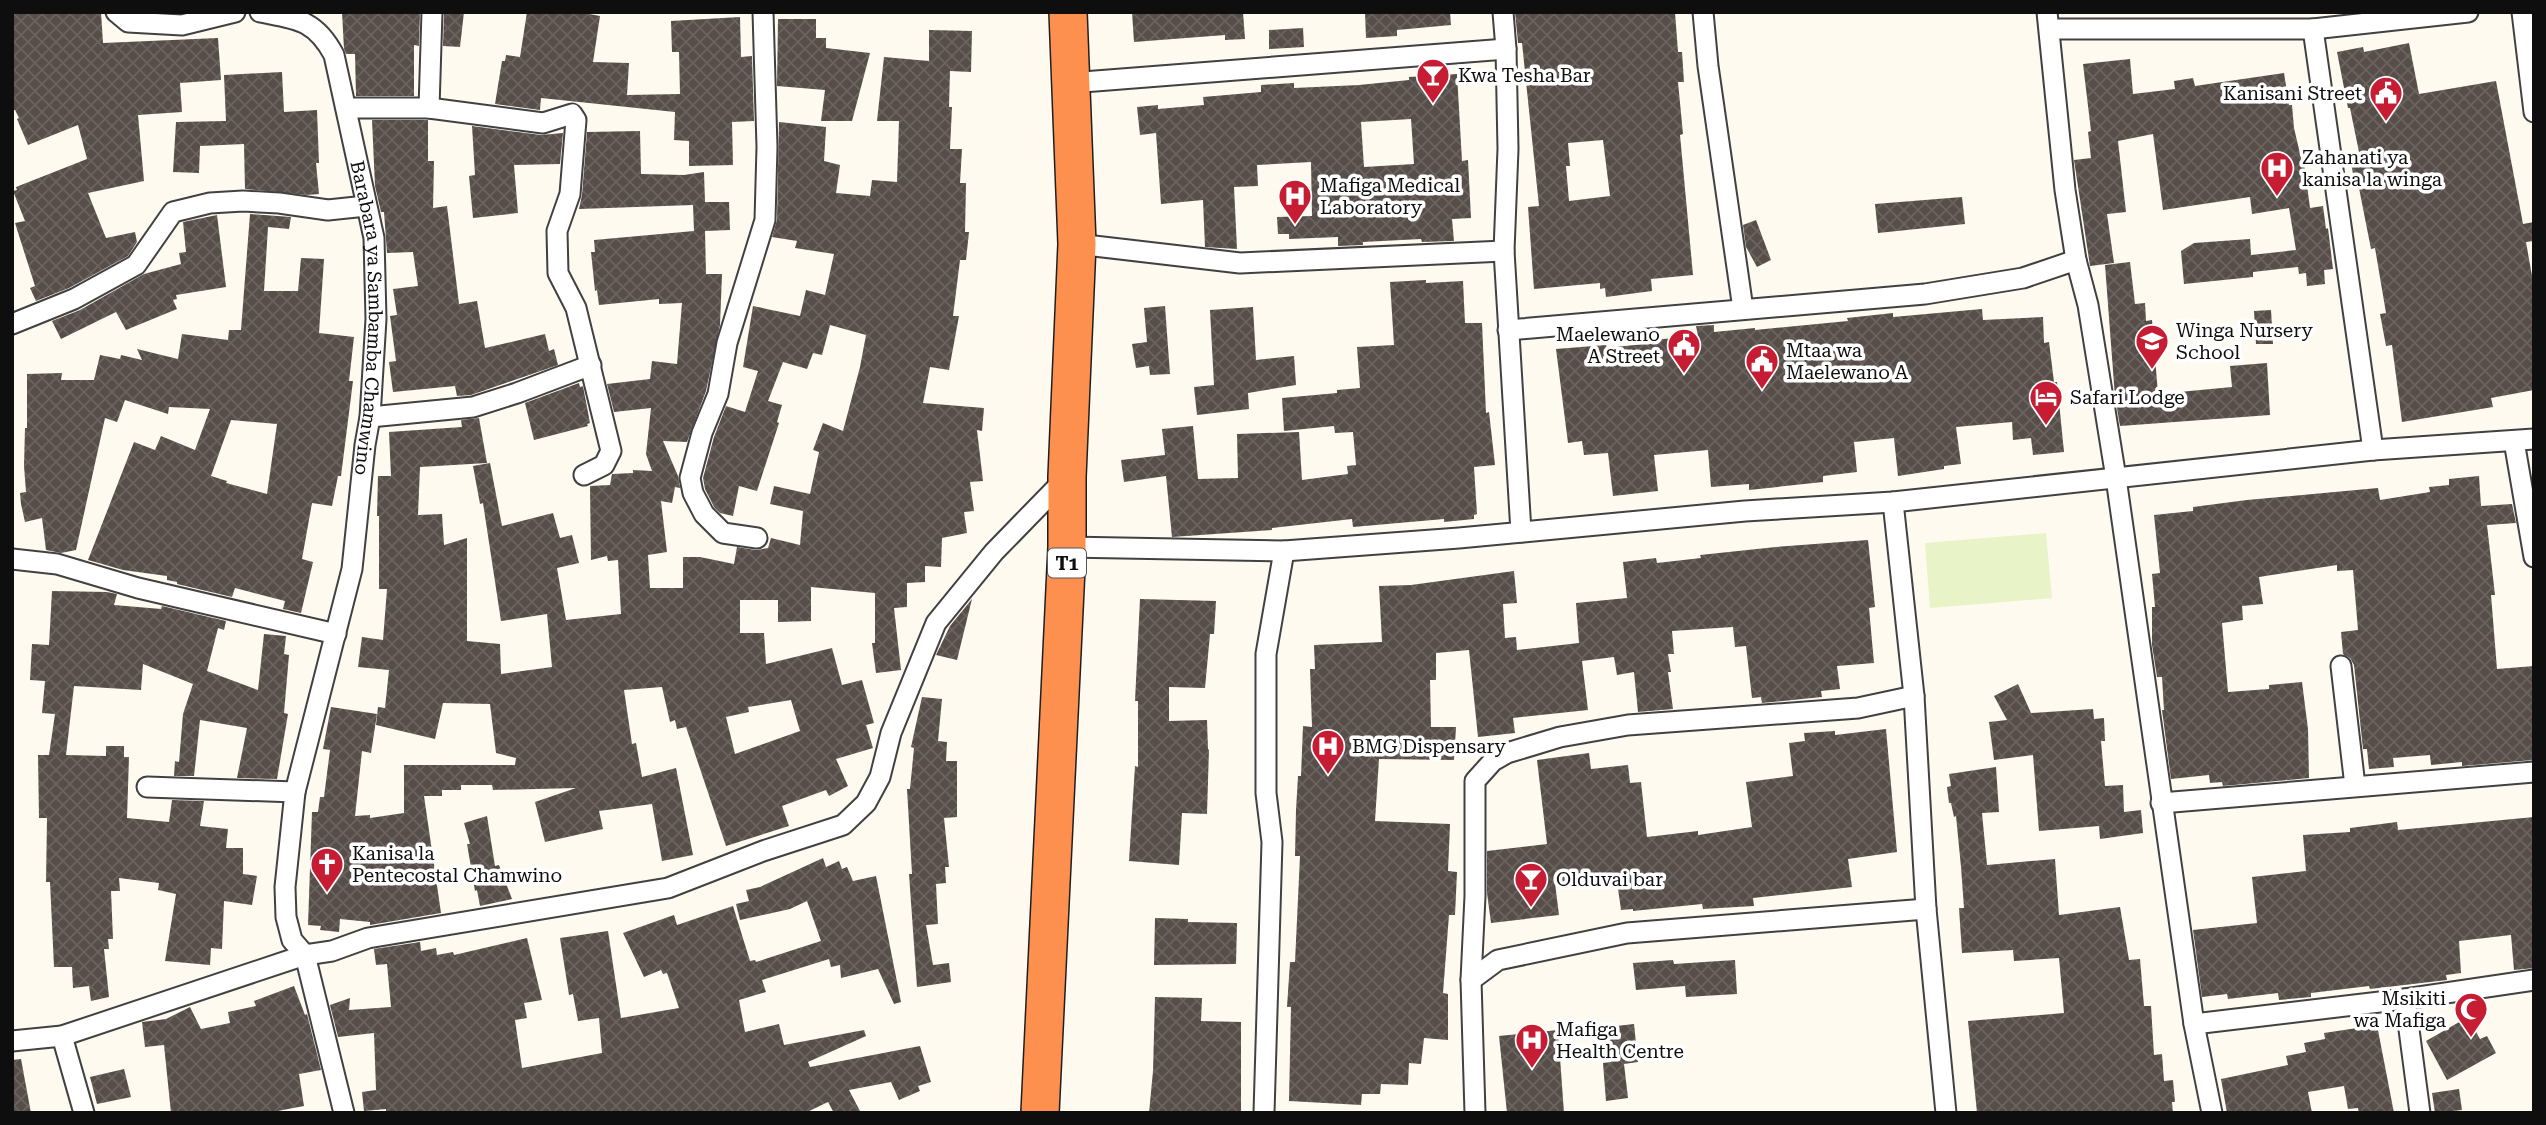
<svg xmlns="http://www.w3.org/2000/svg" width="2546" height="1125" font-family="'Roboto Serif',serif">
<defs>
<pattern id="building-cross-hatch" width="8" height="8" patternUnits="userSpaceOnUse" patternTransform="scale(1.75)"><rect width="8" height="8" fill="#574e49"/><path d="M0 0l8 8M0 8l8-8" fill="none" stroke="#6a635f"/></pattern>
</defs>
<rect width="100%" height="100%" fill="#fffaef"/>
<!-- pitch -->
<path fill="#e8f3c8" d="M2046,533L2052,598L1930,608L1925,543Z"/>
<!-- building -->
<g fill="url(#building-cross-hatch)" fill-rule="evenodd">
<path d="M12,12H101L103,43L218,38L221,80L180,83L182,112L138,115L144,181L88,193L106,238L135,232L137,242L128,256L69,288L36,301L30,288L35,286L15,223L25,221L13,191L17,190L16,187L87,159L78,125L28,145L17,119L19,118L15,110H12Z"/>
<path d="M342,12H420L419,46L414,45V96H356L355,54H346L344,49Z"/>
<path d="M444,12H464L460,47L443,46Z"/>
<path d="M527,12H578L600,16L593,62L629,63L627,95L680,94L679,52H672L671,21L740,17L741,57L752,56L754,121L732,122L733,165L689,166V141L674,140L675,112L541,98L540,110L495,104L502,61H505L506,55L520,57Z"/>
<path d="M1132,12H1243L1245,39L1225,40V35L1134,42Z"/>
<path d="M1365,12H1450L1451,25L1397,30V36L1366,38Z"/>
<path d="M1515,12H1675L1678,52H1682L1684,82H1678L1683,134L1680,135L1693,275L1651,279L1652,291L1606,297L1605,288L1600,289V283L1534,289L1528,207L1539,206L1522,43H1518ZM1603,140L1610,196L1569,201L1566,166H1570L1568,143Z"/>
<path d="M778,19H816V38H826V48L870,53L852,121H821L825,90L777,86Z"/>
<path d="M1303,28L1304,47L1269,49V30Z"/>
<path d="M929,30L972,31L971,72L950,71L949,107H952L950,149H962L960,183H966L965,232H969L966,260H960L953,316H959L949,370L930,367L923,403L984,408L982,431L977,430L983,481L970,482L974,511L964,512L967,533L942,538L941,567L925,566V582L907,583V607L894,608L901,670L876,673L872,643H875V593L811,587V621L778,622V600H740V633H764L766,664L832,648L842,685L862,680L874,723L866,725L873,748L836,759L848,786L829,796L826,790L782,806L789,826L726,846L686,727L677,729L675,720L670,722L662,687L624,690L632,744L636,743L642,777L676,768L693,855L662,861L652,804L599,811L603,829L545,842L535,802L576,788L493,790L492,785H461V790H442V796H424L441,913L370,925V922L340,919L339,932L320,930L321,926L308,925L312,812H318L320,797H324L330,750L323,749L331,707L377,714L371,753L362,751L355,816L370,815V818L404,813V765H515L516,758L496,753L490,704L443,703L435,739L376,725L378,707L385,708L389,670L358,667L362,637L383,640L387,589H379V516H377L378,476H391L389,432L462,427L461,420L479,418L487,463L420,467L418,515L442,514L444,545L467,538V641L500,644L501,674L552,667L547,614L501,621L483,503L480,504L473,466L490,463L502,526L553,513L560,538L572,535L579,563L557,568L566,620L621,614L618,560L608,561L607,556L591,560L590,486L610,485L612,474L633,473V470L652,471L646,454L651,408L614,412L607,384L650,379L652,361L677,364L682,303L659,304V299L599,305L597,290L595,291L591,252H595L594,240L694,231L693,205L579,209L582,195L587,132L640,131L641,174L684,175L704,172L705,202H729L730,230L705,231L706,274H722L720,325L706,391L687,442L663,441L678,476L680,488L675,487L672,503L661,501L667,552L648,555L650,588H683V557H700L734,564L737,547L756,550L768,548L771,538L800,545L803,511L770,504L774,486L810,494L819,452L813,450L823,423L843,431L860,367L866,335L830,325L822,355L813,353L807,369L783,362L768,401L782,405L777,422L779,423L757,491L739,486L733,516L720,513L714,507L705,489L703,478L714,437L726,406L745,412L758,371L743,367L753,306L800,316L806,290L825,295L834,254L795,248L797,241L772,237L777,220L779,122L826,127L824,161L840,165L836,193L870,196L872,180L897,182L899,121H877L884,57L929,61ZM791,700L800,731L735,754L726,717L749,712L748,707Z"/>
<path d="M2409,43L2419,94L2496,81L2523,224L2534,222V241L2526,242L2532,276L2534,275V390L2491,398L2493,407L2402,422L2392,345L2386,346L2380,314L2386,313L2375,248L2371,249L2359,188L2356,189L2349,153L2359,152L2350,108H2348L2337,52L2363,47L2364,52Z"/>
<path d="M2130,59L2133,94L2175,89L2174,81L2193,78L2195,86L2284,73L2289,105H2292L2294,128L2302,162H2304L2310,208L2323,206L2326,229L2328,228L2333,269L2324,270L2325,284L2307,286L2306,273L2299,274L2298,267L2253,272V277L2184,284L2181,251L2194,243L2250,239L2251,255L2296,250L2289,208L2252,214L2250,197L2163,210L2153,134L2118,141L2126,212L2107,214L2114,263L2090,266L2074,160L2091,158L2088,132L2091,131L2083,64Z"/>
<path d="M282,72L284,112L317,110L319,163H316L319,194L307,195L245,189L244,144L200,146L199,173L173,172L176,122L226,121L224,75Z"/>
<path d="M1457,74L1462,161L1468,160L1471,218L1452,219L1454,241L1422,242L1421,239L1363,242V245L1338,246V237L1289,239V234H1278L1277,217L1312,216L1311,162L1257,165L1258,186L1234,187L1237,249L1205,247L1203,200L1161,204L1156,133L1140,135L1137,107L1158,105V109L1204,105L1203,97L1261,92V85L1294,83V88L1359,85L1409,80V77ZM1411,119L1414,164L1364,167L1361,122Z"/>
<path d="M372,120H428V161H434L433,208L447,206L459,304L477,301L485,348L545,334L549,351L554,349L558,365L471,395L457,396L455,386L393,392L389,362L396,361L390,316L397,315L393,289L418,286L413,252L387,253L384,212H381L375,186Z"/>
<path d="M472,126L541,135L563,133L560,164L514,165L518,213L473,218L469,176L475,175Z"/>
<path d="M1962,197L1965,224L1878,233L1875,204Z"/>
<path d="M250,214L291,217L289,229L268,227L264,291H298L301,258L324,259L319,333L354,337L349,381H353L341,476H338L332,506L312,503L302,559L313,562L301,613L283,609L285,601L235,588L232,597L177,584V582L167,580V576L123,570L88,560L134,442L155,450L161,436L195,450L210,409L169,407L168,414L125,400L117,422L105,418L76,550L61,553L46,550L42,518L25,522L21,504L20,493L26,492L24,466L25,428H27V374L62,373L61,380H94L100,355L120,359L121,355L142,360L137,349L178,359L182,334L228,340L229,330H241ZM231,420L277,424L267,494L226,483L227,481L211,476Z"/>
<path d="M217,215L226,287L176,295L177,299L173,300L177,309L126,330L116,312L61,339L52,321L80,310L144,274L181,264L179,253L186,252L183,222Z"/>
<path d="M1756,220L1771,260L1757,267L1746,247L1743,225Z"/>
<path d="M2130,262L2135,304L2145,303L2146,321L2152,320L2158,394L2232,387L2230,366L2267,363L2270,415L2120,426L2115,397L2105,265Z"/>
<path d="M1426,280V283L1463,281L1465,323H1482L1486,413L1489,412L1495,465L1474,467L1477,514L1474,515V519L1444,522V519L1353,527L1352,519L1272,528V530L1172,537L1166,476L1124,482L1121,460L1165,455L1162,429L1193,426L1198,479L1238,478L1237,434L1299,432L1302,480L1348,474L1347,466L1356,465L1353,432L1335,433L1334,426L1284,431L1282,398L1337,393V390L1360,388L1357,347L1394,345L1390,282Z"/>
<path d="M1165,306L1170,374L1150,375L1149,366L1136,368L1132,344L1147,342L1144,308Z"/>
<path d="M1253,307L1256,360L1294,356L1296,385L1248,393L1249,409L1197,415L1194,387L1214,385L1210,310Z"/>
<path d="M1982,309L1983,320L2043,317L2044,343L2049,342L2054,382H2057L2064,452L2033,455L2031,438L2013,440L2012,422L1956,427L1961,464L1944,466V469L1898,476L1894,438L1854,442L1857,472L1823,476V482L1749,490V484L1711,487L1708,450L1654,455L1658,491L1613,496L1608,453L1584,455L1582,441L1568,443L1556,349L1606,345L1607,348L1652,343L1651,340L1698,336L1696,326L1714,325V332L1755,328V330L1848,321L1847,318L1893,313V317Z"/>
<path d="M2271,310L2273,344H2256L2254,311Z"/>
<path d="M579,383L580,387L583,386L590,423L587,424L588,426L534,440L525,403Z"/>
<path d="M2479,476L2481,506L2512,504L2516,523L2487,525L2495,595H2491L2497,669L2534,666V760L2462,766V762L2431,765L2430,755L2393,758L2394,767L2369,769L2367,749H2363L2354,665L2350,658L2343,654L2341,632L2358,630L2353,570L2337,571V565L2259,577L2263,604L2242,606L2243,620L2222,623L2228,692L2269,689V685L2302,682L2308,729L2309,778L2223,786L2222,782L2210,783L2209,775L2171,779L2162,710H2164L2162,677H2157L2152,645V607H2155L2152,574L2160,573L2154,515L2193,511V507L2247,500L2378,488L2380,500L2430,492L2429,487L2449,485V479Z"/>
<path d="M1868,540L1875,607L1869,608L1874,663L1837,666L1840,689L1821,691L1822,697L1762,703L1761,697L1752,698L1746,646L1735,647L1733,627L1672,631L1674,654H1668L1671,672H1668L1673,709L1638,712L1634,672L1617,675L1614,657L1582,661L1588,710L1513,718L1515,733L1478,737L1469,650L1436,653V680H1430L1431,727H1456L1454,760L1379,759L1375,821L1450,824L1448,871L1457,872L1455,915H1449L1443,993L1448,994V1040L1424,1038L1421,1064L1409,1063L1408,1085L1381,1084L1380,1094H1362L1361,1105L1289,1101L1291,1007H1287L1290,962H1295L1300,856H1295L1296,810L1298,776H1301L1303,726L1312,727L1310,669H1315L1314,645L1382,642L1379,586L1411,585L1514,571L1517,603L1503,604L1505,638L1516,637L1517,650L1579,643L1576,603L1627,598L1623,562L1656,558L1657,563L1701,558L1700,555L1776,547Z"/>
<path d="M52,591L107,592L117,594L114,605L161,609L162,606L226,621L224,630L218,628L207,671L258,690L264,634L286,636L284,654L289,655L284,713L288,714L277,779L237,778L247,728L200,720L194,776H174L175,761L179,762L183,714L193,684L143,664L141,690L74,686L66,755L106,756V746H124V757H129L127,818L169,822L172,800L204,801L200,826L228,829L226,848H243V874L257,876L252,905L224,901L222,949L211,948L210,965L165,961L176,894L158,890L159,883L119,878L120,891H111L113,939H108L109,949H104L109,997L91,1001L89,986L73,988L72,967H54L50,882H46L47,818H39L38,755H49L55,714L42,713L45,681L30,680L32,644L49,645Z"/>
<path d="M972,599L957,660L936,655L950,626Z"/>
<path d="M1140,599L1216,601L1214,634H1210L1205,688L1169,687V721L1207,720L1208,750L1209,749L1207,814L1182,813L1179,865L1129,861L1135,766L1138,767V701H1135Z"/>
<path d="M2018,684L2031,713L2093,709L2094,719L2104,718L2105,741H2101L2105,786L2123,785L2124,812L2141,810L2143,833L2100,839L2099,826L2039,831L2033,755L1994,760L1989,722L2007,720L1994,696Z"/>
<path d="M922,697L942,699L938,741L947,742L946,761H957V817L944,818L949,867H945L946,883L936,884L938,924L926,925L933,965L949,963L951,982L917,987L909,874H912L907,789H910L914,748L911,747Z"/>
<path d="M1886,729L1897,852L1848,859L1852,887L1753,898L1754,906L1703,909L1702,904L1633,911V909L1621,910L1616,874L1555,883L1559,915L1491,923L1487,893V851L1547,844L1537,760L1589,753L1591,769L1628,765L1630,783L1641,782L1647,837L1698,831V835L1752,827L1746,782L1793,776L1789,743L1805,741L1804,733L1835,731V735Z"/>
<path d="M1996,767L1999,812L1982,813L1987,865L2055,859L2059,915L2120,907L2129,960L2140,959L2144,1006H2151L2154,1055L2162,1054L2164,1081L2173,1080L2175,1102H2172L2173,1113H1977L1968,1021L2064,1013L2059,958L2014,961L2013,950L1962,953L1959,908H1964L1961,867L1956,816L1954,817L1951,803H1949L1947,787L1951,786L1949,774Z"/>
<path d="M487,816L495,866L499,865L512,899L480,906L477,890L475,891L467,844H470L464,823Z"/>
<path d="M2534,817V968L2514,970L2511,935L2459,941L2461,973L2446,975L2447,980L2370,989L2369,986L2311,993V997L2279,1000L2278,993L2228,999L2227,994L2202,997L2193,930L2257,923L2252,877L2306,871L2303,835L2350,832V828L2397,822L2398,830Z"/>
<path d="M823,858L826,867L839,861L842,869L847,867L853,881L876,876L901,1002L894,1004L878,969L841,978L840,965L831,967L829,959L762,980L766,992L739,1000L745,1032L779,1024L784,1045L864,1030L866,1036L808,1062L810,1067L920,1046L931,1082L918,1086L920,1091L899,1100L891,1082L849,1090L861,1113H834L828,1102L805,1113H386V1109L364,1111L362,1092L376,1090L374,1033L338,1037L330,1005L350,998L349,1010L391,1007L387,964L376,965L374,949L420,942L421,951L436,948L437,955L453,952L454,955L527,938L542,1000L524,1003L527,1018L515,1020L522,1068L602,1053L599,1018L578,1021L573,994L569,995L560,938L608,931L621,1018L679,1008L667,973L663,974L661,970L644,977L623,933L674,915L677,925L733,906L750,961L755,960L756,962L821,941L807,901L790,909L740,920L736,904L749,901L746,890L760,887Z"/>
<path d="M1155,918L1188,919V922L1237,923L1236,964L1154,965Z"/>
<path d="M1673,960L1674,964L1735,960L1737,994L1686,997L1685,986L1636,990L1633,963Z"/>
<path d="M294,986L305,1015L307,1014L321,1070L299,1074L304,1106L267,1113H171L164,1045L145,1047L142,1022L166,1019L190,1007L201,1029L230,1023L228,1012L256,1006L254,1001Z"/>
<path d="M1155,997L1202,998L1201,1021L1241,1022V1113H1149L1153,1071Z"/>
<path d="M2468,1017L2480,1039L2487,1036L2496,1053L2447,1080L2426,1041Z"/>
<path d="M1634,1024L1638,1062L1624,1064L1628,1098L1606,1101L1603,1063L1611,1062L1607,1027Z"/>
<path d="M2377,1025L2394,1113H2359L2358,1108L2348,1109L2344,1086L2308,1092L2312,1113H2227L2221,1079L2288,1065L2286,1056L2306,1052L2304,1043L2325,1039L2324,1033Z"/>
<path d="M1558,1030L1564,1113H1507L1499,1036Z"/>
<path d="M21,1059L31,1113H12V1060Z"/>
<path d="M124,1069L131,1097L97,1104L90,1077Z"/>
<path d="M2459,1089L2462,1110L2435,1113L2432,1093Z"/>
</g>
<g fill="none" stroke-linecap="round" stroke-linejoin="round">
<defs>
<g id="street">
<path d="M116,12L128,22L182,25L235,12"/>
<path id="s1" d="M260,12C296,19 315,19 334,55L374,238L376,319L370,417L365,445L352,569L295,792L285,887L286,917L292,940L305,955L344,1113"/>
<path d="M1503,12L1506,49L1508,149L1504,251L1521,532"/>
<path d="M1703,12L1708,66L1743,309"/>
<path d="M2047,12L2065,190L2076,260L2088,305L2116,478L2194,1024L2212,1113"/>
<path d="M2522,12L2534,112"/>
<path d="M2050,29H2313"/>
<path d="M1070,83L1506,49"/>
<path d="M346,108H429L543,123L572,114L576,120L570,194L557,231L558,273L576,308L611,451L604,465L584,475"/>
<path d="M429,108L432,12"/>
<path d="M1077,244L1240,263L1504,251"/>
<path d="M12,324L74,299L136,265L173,212L210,203L243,201L279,203L328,210L366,206"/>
<path d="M1508,330L1925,294L2023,278L2076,260"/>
<path d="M370,417L473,407L517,393L591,365"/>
<path d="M2514,441L2534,557"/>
<path d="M2373,450L2313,29L2468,12"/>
<path d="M1893,502L1914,696L1926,909L1946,1113"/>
<path d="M757,538L723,533L704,514L693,493L690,478L702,433L718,394L727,343L765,220L767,147L763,12"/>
<path d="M1067,547L1284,551L1459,538L1745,511L1893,502L2373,450L2534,439"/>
<path d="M12,559L57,564L138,588L336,634"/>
<path d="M2341,666L2355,786"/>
<path d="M147,787L295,792"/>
<path d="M2161,803L2534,772"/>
<path d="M1471,980L1498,960L1627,933L1926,909"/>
<path d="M2405,999L2420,1113"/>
<path d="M2194,1024L2405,999L2534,980"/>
<path d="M62,1036L84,1113"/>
<path d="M12,1041L62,1036L305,955L332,951L368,938L668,888L763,851L843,825L866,803L880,777L891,733L936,623L994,552L1066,478"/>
<path d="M1264,1113L1272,842L1266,793V654L1284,551"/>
<path d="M1475,1113L1471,980L1475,896V781L1493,761L1507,753L1560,737L1628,725L1858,708L1914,696"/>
</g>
<path id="highway" d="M1040,1113L1067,547V477L1077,244L1068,12"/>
</defs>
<!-- street casing -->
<use href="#street" stroke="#414141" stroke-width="23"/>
<!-- highway casing -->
<use href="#highway" stroke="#1f1f1f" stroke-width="40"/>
<!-- street -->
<use href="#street" stroke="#fff" stroke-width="19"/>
<!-- highway -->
<use href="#highway" stroke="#fd8f4f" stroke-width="37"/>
</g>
<!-- icons -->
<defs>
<symbol id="bar-pin" viewBox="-11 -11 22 30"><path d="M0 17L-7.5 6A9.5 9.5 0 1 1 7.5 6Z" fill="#c71d34" stroke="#fff"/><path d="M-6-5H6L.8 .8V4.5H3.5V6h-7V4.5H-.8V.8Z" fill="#fff"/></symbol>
<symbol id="civic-pin" viewBox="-11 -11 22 30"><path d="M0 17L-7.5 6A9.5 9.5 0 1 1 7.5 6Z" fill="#c71d34" stroke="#fff"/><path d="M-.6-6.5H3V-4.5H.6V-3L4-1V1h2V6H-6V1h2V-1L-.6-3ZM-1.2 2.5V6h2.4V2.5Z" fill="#fff"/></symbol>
<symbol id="hospital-pin" viewBox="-11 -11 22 30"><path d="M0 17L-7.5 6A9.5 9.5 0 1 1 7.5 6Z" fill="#c71d34" stroke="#fff"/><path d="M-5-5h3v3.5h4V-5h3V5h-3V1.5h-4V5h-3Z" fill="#fff"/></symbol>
<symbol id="school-pin" viewBox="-11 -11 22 30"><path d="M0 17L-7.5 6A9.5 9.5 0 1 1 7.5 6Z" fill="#c71d34" stroke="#fff"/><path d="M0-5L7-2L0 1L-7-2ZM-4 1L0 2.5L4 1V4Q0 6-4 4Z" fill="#fff"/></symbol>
<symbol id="hotel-pin" viewBox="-11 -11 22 30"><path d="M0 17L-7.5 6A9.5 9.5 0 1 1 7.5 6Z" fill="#c71d34" stroke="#fff"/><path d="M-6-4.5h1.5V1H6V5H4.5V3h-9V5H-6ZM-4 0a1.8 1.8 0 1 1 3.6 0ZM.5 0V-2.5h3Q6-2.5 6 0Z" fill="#fff"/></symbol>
<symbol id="church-pin" viewBox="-11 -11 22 30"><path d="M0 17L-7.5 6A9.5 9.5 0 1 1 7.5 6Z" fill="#c71d34" stroke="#fff"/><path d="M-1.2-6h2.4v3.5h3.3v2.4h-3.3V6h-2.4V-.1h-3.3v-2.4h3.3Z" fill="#fff"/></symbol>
<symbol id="mosque-pin" viewBox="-11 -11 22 30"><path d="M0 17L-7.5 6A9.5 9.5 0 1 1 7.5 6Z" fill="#c71d34" stroke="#fff"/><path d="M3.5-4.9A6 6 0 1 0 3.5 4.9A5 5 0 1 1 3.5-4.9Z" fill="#fff"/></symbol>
</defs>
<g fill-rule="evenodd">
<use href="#bar-pin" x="1414" y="56" width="38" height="52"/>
<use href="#civic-pin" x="2367" y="74" width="38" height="52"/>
<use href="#hospital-pin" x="2258" y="149" width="38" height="52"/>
<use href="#hospital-pin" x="1276" y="177" width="38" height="52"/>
<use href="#school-pin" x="2133" y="322" width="38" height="52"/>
<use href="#civic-pin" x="1665" y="326" width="38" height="52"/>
<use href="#civic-pin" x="1743" y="342" width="38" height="52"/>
<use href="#hotel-pin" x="2027" y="378" width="38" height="52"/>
<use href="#hospital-pin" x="1309" y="727" width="38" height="52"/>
<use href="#church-pin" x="308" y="845" width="38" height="52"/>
<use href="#bar-pin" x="1512" y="860" width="38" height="52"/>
<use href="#mosque-pin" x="2452" y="990" width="38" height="52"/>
<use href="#hospital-pin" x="1513" y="1021" width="38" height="52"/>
</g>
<g text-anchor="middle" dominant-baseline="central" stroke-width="7" stroke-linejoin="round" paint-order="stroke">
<!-- shield labels -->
<rect fill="#fff" stroke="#565656" stroke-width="2" x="1048" y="548.5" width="38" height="29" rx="5"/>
<g font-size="18" font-weight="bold" fill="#0e0e0e">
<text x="1067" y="563">T1</text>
</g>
<!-- poi labels -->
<g font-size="19" fill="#0e0e0e" stroke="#fff" text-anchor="start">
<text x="1458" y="75">Kwa Tesha Bar</text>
<text x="2362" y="93" text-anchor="end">Kanisani Street</text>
<text x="2302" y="157">Zahanati ya<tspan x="2302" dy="22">kanisa la winga</tspan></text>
<text x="1320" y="185">Mafiga Medical<tspan x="1320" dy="22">Laboratory</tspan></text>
<text x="2176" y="330">Winga Nursery<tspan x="2176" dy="22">School</tspan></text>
<text x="1660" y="334" text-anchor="end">Maelewano<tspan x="1660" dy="22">A Street</tspan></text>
<text x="1786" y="350">Mtaa wa<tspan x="1786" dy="22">Maelewano A</tspan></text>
<text x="2070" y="397">Safari Lodge</text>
<text x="1352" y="746">BMG Dispensary</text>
<text x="352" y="853">Kanisa la<tspan x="352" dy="22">Pentecostal Chamwino</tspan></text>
<text x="1556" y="879">Olduvai bar</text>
<text x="2446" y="998" text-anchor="end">Msikiti<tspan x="2446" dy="22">wa Mafiga</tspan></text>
<text x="1556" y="1029">Mafiga<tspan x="1556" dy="22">Health Centre</tspan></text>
</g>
<!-- street labels -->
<g font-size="19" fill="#0e0e0e" stroke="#fff">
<text stroke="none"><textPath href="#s1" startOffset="357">Barabara ya Sambamba Chamwino</textPath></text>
</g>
</g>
<!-- border -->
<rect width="2546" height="1125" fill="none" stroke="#0e0e0e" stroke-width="28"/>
</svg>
